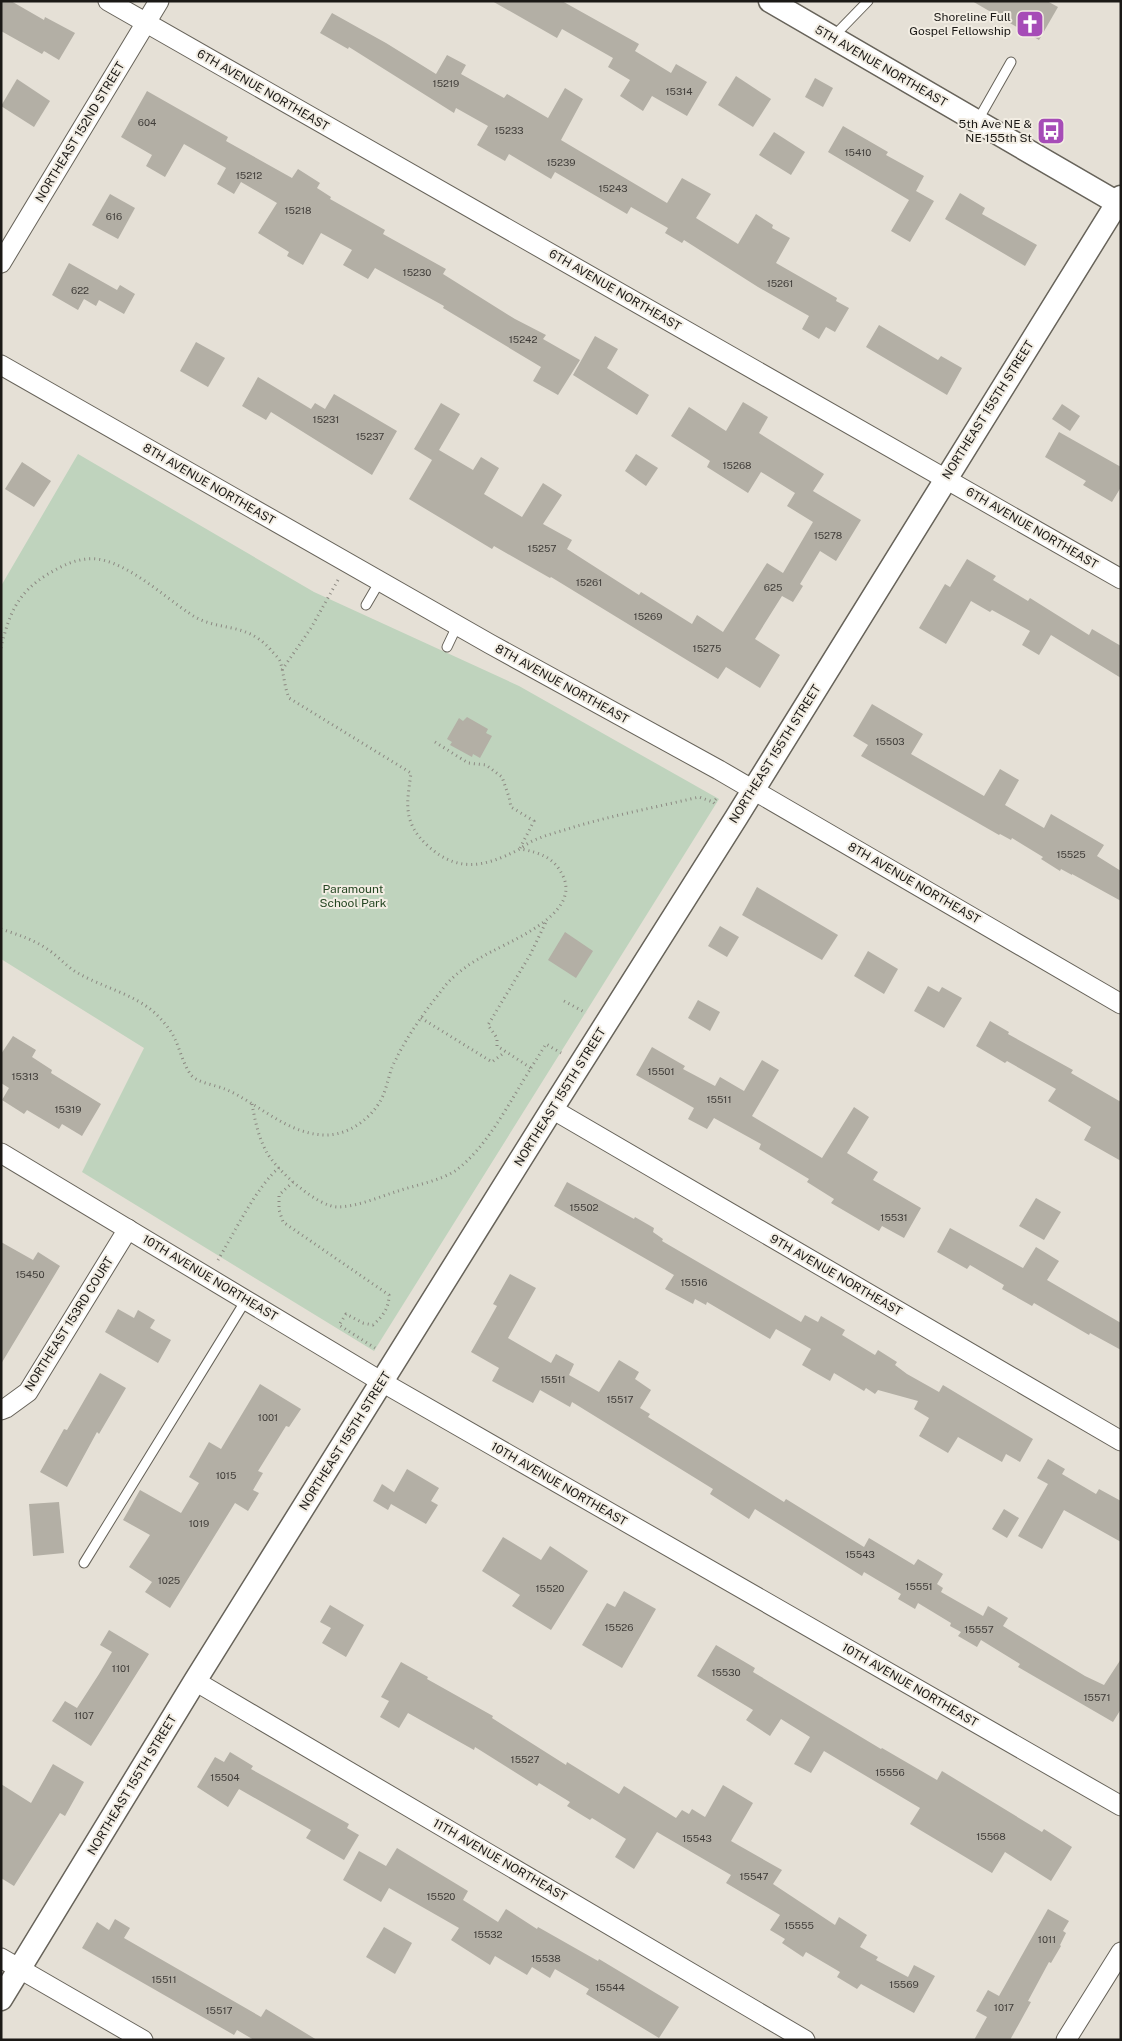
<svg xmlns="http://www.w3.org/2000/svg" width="1122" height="2041" font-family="'Public Sans',sans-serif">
<rect width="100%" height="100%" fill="#e5e0d6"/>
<!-- green -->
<path fill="#bfd3bd" d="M78,454L314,592L519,686L719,799L374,1351L82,1172L144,1048L1,959V586Z"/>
<!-- building -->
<g fill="#b3afa5">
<path d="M1,1H11L44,20L45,17L75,33L59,60L44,51L42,54L1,31Z"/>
<path d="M492,1H562L639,44L635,51L671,73L676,64L707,82L687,116L652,96L643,111L620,96L630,80L608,67L613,58L562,29L557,38Z"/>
<path d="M972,1H1047L1058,7L1039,40Z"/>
<path d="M332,13L386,43L436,74L447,55L466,65L461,74L504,98L507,94L548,118L565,88L583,99L561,140L667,203L682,178L711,194L696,218L738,244L756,214L773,225L772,228L790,238L776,263L837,298L836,301L849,308L835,332L826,327L819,339L802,329L809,316L758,287L684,240L682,243L665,233L668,228L631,207L627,214L555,172L551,179L509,154L505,161L477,145L488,126L456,108L454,113L349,47L348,49L320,33Z"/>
<path d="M736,76L771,99L753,127L718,105Z"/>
<path d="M815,78L833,88L823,107L805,97Z"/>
<path d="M17,79L50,101L34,127L1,106Z"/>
<path d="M147,91L228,137L226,141L292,178L298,169L320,183L317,188L331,197L330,199L385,230L383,234L446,269L443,274L515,319L546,335L543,339L580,360L558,395L533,381L541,367L443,308L444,306L375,268L368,279L343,265L352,250L321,233L303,265L287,256L289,252L258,233L277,203L241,182L234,194L217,184L226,168L184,144L165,177L146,166L152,155L121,137Z"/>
<path d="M843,126L888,152L886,155L924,176L916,191L934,201L910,242L891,231L909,200L828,152Z"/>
<path d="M774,132L805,152L791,175L759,155Z"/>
<path d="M960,193L985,208L982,214L1037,245L1025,266L945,219Z"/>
<path d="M110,194L135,208L118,239L92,225Z"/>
<path d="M69,263L117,290L120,285L135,294L124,314L99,300L96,306L84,299L78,310L52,295Z"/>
<path d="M879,325L938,360L941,356L962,368L947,395L866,347Z"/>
<path d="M595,336L618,349L607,368L649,395L637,415L573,375Z"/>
<path d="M196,342L225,358L208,387L180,371Z"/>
<path d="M258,377L311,409L315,403L325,409L334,394L397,431L372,475L271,412L266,420L242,406Z"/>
<path d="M743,402L768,417L759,433L824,474L813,491L861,520L836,561L820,551L800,584L803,586L793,602L782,596L755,639L780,655L760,688L726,667L718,679L551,577L550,578L494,546L492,549L409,499L432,460L414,449L441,403L460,414L439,450L473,470L481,457L499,468L484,494L522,517L543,483L562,495L543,524L572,540L567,549L639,595L641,592L692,624L697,615L723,632L767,563L783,573L813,522L787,506L795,493L761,472L748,493L707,467L710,461L671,436L689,407L726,431Z"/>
<path d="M1062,404L1080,416L1070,431L1052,419Z"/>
<path d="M1059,432L1121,467V487L1112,502L1083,485L1086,481L1045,457Z"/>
<path d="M636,454L658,468L646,486L625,471Z"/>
<path d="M22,462L51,481L34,507L5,489Z"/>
<path d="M967,559L996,576L993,580L1028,601L1030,598L1089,635L1092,629L1121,646V678L1051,635L1039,655L1022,645L1030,631L992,610L990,612L971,601L946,644L919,628L945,584L950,587Z"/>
<path d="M872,704L923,734L911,754L984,796L1000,769L1019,780L1005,805L1044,828L1051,814L1104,845L1097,856L1121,871V901L1072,874V875L1061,869L1060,871L1041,859L1043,857L1012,838L1011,840L1000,834L999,835L861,756L868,745L853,736Z"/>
<path d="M467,717L488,729L486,733L492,736L480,758L473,754L472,757L450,745L452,742L447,739L459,718L463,721Z"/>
<path d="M757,887L838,935L822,960L742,915Z"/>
<path d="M720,926L739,937L727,957L708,946Z"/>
<path d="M565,932L593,951L576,978L548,960Z"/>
<path d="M868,951L898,969L884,994L854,976Z"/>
<path d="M928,986L939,992L942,987L962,998L944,1028L914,1011Z"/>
<path d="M698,1000L720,1012L710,1031L688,1018Z"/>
<path d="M990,1021L1009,1032L1008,1034L1073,1070L1071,1073L1121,1102V1161L1084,1140L1091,1127L1048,1101L1056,1089L1007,1061L1005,1063L976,1046Z"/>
<path d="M13,1036L36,1050L32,1057L52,1070L51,1073L101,1104L82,1136L62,1124L59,1129L27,1110L24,1114L2,1100L9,1088L1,1083V1054Z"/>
<path d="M652,1047L685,1066L683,1069L715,1086L720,1077L744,1091L762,1060L779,1070L752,1116L822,1158L854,1107L869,1117L847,1153L878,1172L873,1180L921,1208L904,1238L882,1226L879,1231L831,1203L834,1199L807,1182L809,1179L759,1149L761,1144L714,1118L707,1129L688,1119L694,1108L636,1075Z"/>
<path d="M567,1182L634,1219L635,1217L654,1228L653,1232L663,1239L662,1241L801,1322L805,1315L818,1322L821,1316L845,1330L842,1335L875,1355L878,1350L897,1362L895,1365L907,1374L939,1392L943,1385L1033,1439L1020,1462L1006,1454L1002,1462L958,1437L948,1453L919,1436L929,1418L914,1409L918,1401L878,1390L875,1394L866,1388L864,1391L834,1373L830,1381L802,1365L811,1349L776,1329L770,1339L707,1302L706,1305L695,1299L693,1304L665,1289L674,1275L554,1206Z"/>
<path d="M1036,1198L1061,1212L1044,1240L1019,1226Z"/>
<path d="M950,1228L1023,1268L1036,1247L1059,1261L1047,1280L1121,1323V1350L1090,1333L1089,1335L1034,1303L1032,1306L1002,1289L1004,1285L970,1265L967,1269L937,1252Z"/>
<path d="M1,1242L33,1260L38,1252L60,1266L1,1364Z"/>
<path d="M510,1274L536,1288L508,1338L551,1363L556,1354L574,1364L569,1375L599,1392L619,1360L639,1372L635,1379L651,1390L640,1408L650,1414L648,1417L784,1502L786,1499L864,1547L869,1538L914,1565L918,1559L943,1574L937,1584L943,1588L941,1592L983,1616L988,1606L1008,1618L1003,1626L1085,1676L1104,1685L1121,1659V1709L1113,1722L1018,1667L1020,1664L981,1640L977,1647L958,1636L961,1632L950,1626L951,1623L918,1603L915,1609L898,1599L901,1594L864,1572L862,1576L755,1509L749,1519L710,1494L713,1489L572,1402L570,1407L540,1390L533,1403L492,1381L499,1368L471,1352L497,1306L493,1304Z"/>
<path d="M118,1309L134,1318L138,1310L155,1320L150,1328L171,1340L158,1363L105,1332Z"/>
<path d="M100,1373L126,1388L99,1434L97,1432L67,1487L40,1472L64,1429L67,1430Z"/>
<path d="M260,1384L301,1409L289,1427L286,1426L258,1471L263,1473L253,1490L259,1493L248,1511L235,1503L170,1608L145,1592L152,1582L129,1567L150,1535L123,1520L140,1490L181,1513L199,1483L189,1477L209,1442L221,1449Z"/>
<path d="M1048,1459L1065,1469L1062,1474L1096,1494L1099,1489L1121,1501V1542L1064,1510L1042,1549L1018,1536L1048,1484L1037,1478Z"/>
<path d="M407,1469L439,1488L431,1501L438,1505L426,1524L391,1504L388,1510L373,1501L382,1484L394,1492Z"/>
<path d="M59,1502L64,1553L33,1556L29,1504Z"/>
<path d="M1004,1509L1019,1518L1007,1538L992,1529Z"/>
<path d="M503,1537L541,1560L550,1546L588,1571L551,1630L512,1606L520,1595L482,1571Z"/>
<path d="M624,1591L656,1609L622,1668L582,1645L607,1603L615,1607Z"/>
<path d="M330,1605L364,1625L346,1657L322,1643L331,1628L320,1622Z"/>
<path d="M109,1630L149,1654L91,1746L52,1721L65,1701L77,1708L99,1674L112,1652L100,1645Z"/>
<path d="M716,1645L755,1668L753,1672L881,1749L882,1748L937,1780L942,1771L1042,1832L1044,1829L1072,1847L1051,1881L1005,1852L992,1873L910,1824L920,1808L824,1751L811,1773L794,1764L810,1737L781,1719L770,1736L746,1720L753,1710L697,1676Z"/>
<path d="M401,1662L428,1677L427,1679L493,1716L492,1718L566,1765L567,1762L619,1794L624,1786L676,1818L682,1810L689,1814L692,1809L705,1817L723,1785L753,1803L731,1841L782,1870L773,1884L835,1925L839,1917L867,1935L860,1947L878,1957L876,1960L908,1977L914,1965L935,1976L914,2013L861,1984L857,1989L837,1977L840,1972L806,1952L803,1957L782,1943L785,1939L770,1930L780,1915L726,1883L731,1875L657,1832L634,1869L615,1857L626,1839L592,1818L590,1820L567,1806L570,1802L539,1783L537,1786L475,1747L474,1750L408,1713L399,1728L380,1717L389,1701L381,1697Z"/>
<path d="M230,1752L253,1766L251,1769L349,1824L347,1828L359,1835L344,1860L306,1838L311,1830L239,1789L228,1807L197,1787L215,1757L224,1762Z"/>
<path d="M53,1764L84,1782L65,1816L60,1813L14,1886L1,1878V1784L31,1803Z"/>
<path d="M397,1848L468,1891L463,1900L498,1922L506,1909L537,1929L538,1927L598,1961L599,1959L679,2007L659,2038L586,1994L589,1989L555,1969L550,1978L532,1967L527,1975L495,1956L490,1965L451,1940L459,1928L389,1888L381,1902L343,1880L359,1851L386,1866Z"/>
<path d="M1048,1909L1069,1921L1063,1931L1066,1933L1060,1945L1061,1946L1051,1963L1049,1962L1028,2001L1031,2002L1010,2040H974L987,2017L976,2011L988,1990L999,1996Z"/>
<path d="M115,1919L130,1928L124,1938L261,2017L266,2009L317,2040H254L237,2030L234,2035L82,1948L97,1922L109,1930Z"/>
<path d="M384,1927L412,1943L395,1974L366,1957Z"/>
</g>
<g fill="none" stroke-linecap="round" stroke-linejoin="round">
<defs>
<g id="service">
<path d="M833,37L868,1"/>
<path d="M978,120L1011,62"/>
<path d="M366,605L380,581"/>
<path d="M447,647L457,626"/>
<path d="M84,1563L246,1300"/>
</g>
<g id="minor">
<path d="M108,1L1121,579"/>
<path d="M1,263L159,1"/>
<path d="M1,365L490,644L719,770L1121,1004"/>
<path d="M552,1109L1121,1441"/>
<path d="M1,1153L382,1382L1121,1806"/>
<path d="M1,1410L6,1408L28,1392L128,1229"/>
<path d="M195,1681L805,2040"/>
<path d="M1,1958L143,2040"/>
<path d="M1066,2040L1121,1952"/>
</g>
<g id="tertiary">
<path d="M770,1L1121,205"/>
<path d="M1,1999L195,1681L552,1109L736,818L1121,197"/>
</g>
</defs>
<!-- service casing -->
<use href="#service" stroke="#67635a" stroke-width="11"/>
<!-- minor casing -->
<use href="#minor" stroke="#67635a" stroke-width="21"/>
<!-- tertiary casing -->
<use href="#tertiary" stroke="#67635a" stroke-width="25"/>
<!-- path -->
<g stroke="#8c8982" stroke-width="3" stroke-dasharray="1 4" stroke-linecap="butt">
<path d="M1,648C9,614 17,593 48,574C60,567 73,560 87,559C120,555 163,596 189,613C216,633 244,620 270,649C273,653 278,657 280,661C284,673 284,686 289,698L411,773C407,803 402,822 428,846C458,873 484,867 518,850C524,846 531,841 537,839C549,834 562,831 574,827C614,815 657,807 699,797L713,802"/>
<path d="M282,670L311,628L338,580"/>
<path d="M435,742L468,763L486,765L502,777L509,797L511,807L534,821L520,848"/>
<path d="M716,799L713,802L717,806"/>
<path d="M1,929C19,935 35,940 50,951C59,957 66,966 76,972C101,987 135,994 156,1014C162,1020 170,1029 174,1037C180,1049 183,1064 191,1075C198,1083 215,1085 225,1089C258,1103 288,1135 326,1135C349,1135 372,1118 382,1098C388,1085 389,1071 396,1059C408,1035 425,1011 442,990C451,977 466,966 480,958C504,943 582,916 563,876C554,857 540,853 521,849"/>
<path d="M564,1001L586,1013"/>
<path d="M421,1018L492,1062L505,1052"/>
<path d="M531,1068L546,1044L561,1053"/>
<path d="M252,1104C255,1120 258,1136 266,1151C275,1169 318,1208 339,1207C359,1206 379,1197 398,1191C416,1185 439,1181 455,1171C487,1148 510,1101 531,1068L497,1046V1038L488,1025L530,955L546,922"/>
<path d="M293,1182L279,1195V1210L283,1222L389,1295C389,1308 383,1316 373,1325L363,1323L346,1314L339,1325L375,1348"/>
<path d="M218,1260C233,1235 258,1184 280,1167"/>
</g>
<!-- service -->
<use href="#service" stroke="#fff" stroke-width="9"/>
<!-- minor -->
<use href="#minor" stroke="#fff" stroke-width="19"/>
<!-- tertiary -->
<use href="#tertiary" stroke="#fff" stroke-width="22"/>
</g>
<!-- icons -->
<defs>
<symbol id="church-square" viewBox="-11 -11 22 22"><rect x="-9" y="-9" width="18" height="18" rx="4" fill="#a64cb7" stroke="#f2ede3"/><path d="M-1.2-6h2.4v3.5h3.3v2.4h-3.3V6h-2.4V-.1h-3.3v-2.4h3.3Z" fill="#fff"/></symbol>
<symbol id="bus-square" viewBox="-11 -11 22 22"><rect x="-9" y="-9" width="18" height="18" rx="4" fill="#a64cb7" stroke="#f2ede3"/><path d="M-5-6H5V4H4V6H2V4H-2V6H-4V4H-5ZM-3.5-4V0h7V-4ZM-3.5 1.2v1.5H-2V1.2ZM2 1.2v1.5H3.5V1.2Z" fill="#fff"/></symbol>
</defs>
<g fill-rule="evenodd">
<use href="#church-square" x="1014" y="8" width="32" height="32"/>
<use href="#bus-square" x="1035" y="115" width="32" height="32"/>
</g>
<g text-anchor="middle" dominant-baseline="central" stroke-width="4" stroke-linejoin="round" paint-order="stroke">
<!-- number labels -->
<g font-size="10" fill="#413e3a">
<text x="446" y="83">15219</text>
<text x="679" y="91">15314</text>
<text x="147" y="122">604</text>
<text x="509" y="130">15233</text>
<text x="858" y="152">15410</text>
<text x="561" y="162">15239</text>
<text x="249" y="175">15212</text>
<text x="613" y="188">15243</text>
<text x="298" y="210">15218</text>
<text x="114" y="216">616</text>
<text x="417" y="272">15230</text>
<text x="780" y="283">15261</text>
<text x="80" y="290">622</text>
<text x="523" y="339">15242</text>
<text x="326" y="419">15231</text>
<text x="370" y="436">15237</text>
<text x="737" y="465">15268</text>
<text x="828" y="535">15278</text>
<text x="542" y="548">15257</text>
<text x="589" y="582">15261</text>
<text x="773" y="587">625</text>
<text x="648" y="616">15269</text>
<text x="707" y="648">15275</text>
<text x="890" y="741">15503</text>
<text x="1071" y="854">15525</text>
<text x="661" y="1071">15501</text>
<text x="25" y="1076">15313</text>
<text x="719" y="1099">15511</text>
<text x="68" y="1109">15319</text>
<text x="584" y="1207">15502</text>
<text x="894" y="1217">15531</text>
<text x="30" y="1274">15450</text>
<text x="694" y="1282">15516</text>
<text x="553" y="1379">15511</text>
<text x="620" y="1399">15517</text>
<text x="268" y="1417">1001</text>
<text x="226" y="1475">1015</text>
<text x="199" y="1523">1019</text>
<text x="860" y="1554">15543</text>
<text x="169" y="1580">1025</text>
<text x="919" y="1586">15551</text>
<text x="550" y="1588">15520</text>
<text x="619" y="1627">15526</text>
<text x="979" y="1629">15557</text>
<text x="121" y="1668">1101</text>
<text x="726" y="1672">15530</text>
<text x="1097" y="1697">15571</text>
<text x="84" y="1715">1107</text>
<text x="525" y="1759">15527</text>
<text x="890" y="1772">15556</text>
<text x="225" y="1777">15504</text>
<text x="991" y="1836">15568</text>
<text x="697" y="1838">15543</text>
<text x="754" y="1876">15547</text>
<text x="441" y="1896">15520</text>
<text x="799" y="1925">15555</text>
<text x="488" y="1934">15532</text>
<text x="1047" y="1939">1011</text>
<text x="546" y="1958">15538</text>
<text x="164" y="1979">15511</text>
<text x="904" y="1984">15569</text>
<text x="610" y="1987">15544</text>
<text x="1004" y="2007">1017</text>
<text x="219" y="2010">15517</text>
</g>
<!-- poi labels -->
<g font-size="12" fill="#1b1916" stroke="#f2ede3" text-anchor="end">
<text x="1011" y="17">Shoreline Full<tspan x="1011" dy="14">Gospel Fellowship</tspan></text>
<text x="1032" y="124">5th Ave NE &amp;<tspan x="1032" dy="14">NE 155th St</tspan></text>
</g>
<!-- street labels -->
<g font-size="12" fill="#1b1916" stroke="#f2ede3">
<text transform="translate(881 66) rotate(30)">5TH AVENUE NORTHEAST</text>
<text transform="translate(263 90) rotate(30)">6TH AVENUE NORTHEAST</text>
<text transform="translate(80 132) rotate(-59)">NORTHEAST 152ND STREET</text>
<text transform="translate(615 290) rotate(30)">6TH AVENUE NORTHEAST</text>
<text transform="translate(988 410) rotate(-58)">NORTHEAST 155TH STREET</text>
<text transform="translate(209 484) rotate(30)">8TH AVENUE NORTHEAST</text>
<text transform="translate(1032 528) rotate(30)">6TH AVENUE NORTHEAST</text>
<text transform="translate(562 684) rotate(29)">8TH AVENUE NORTHEAST</text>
<text transform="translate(775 754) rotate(-58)">NORTHEAST 155TH STREET</text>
<text transform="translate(914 883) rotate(30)">8TH AVENUE NORTHEAST</text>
<text transform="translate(560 1097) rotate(-58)">NORTHEAST 155TH STREET</text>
<text transform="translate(836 1275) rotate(30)">9TH AVENUE NORTHEAST</text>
<text transform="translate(210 1278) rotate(31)">10TH AVENUE NORTHEAST</text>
<text transform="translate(69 1324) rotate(-58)">NORTHEAST 153RD COURT</text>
<text transform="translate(345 1441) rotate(-58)">NORTHEAST 155TH STREET</text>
<text transform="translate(559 1484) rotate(30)">10TH AVENUE NORTHEAST</text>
<text transform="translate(910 1685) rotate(30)">10TH AVENUE NORTHEAST</text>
<text transform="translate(132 1785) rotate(-59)">NORTHEAST 155TH STREET</text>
<text transform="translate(500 1860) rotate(30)">11TH AVENUE NORTHEAST</text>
</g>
<!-- park labels -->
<g font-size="12" fill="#254622" stroke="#f2ede3">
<text x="353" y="889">Paramount<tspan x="353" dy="14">School Park</tspan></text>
</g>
</g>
<!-- border -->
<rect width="1122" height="2041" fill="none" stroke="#1b1916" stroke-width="5"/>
</svg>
